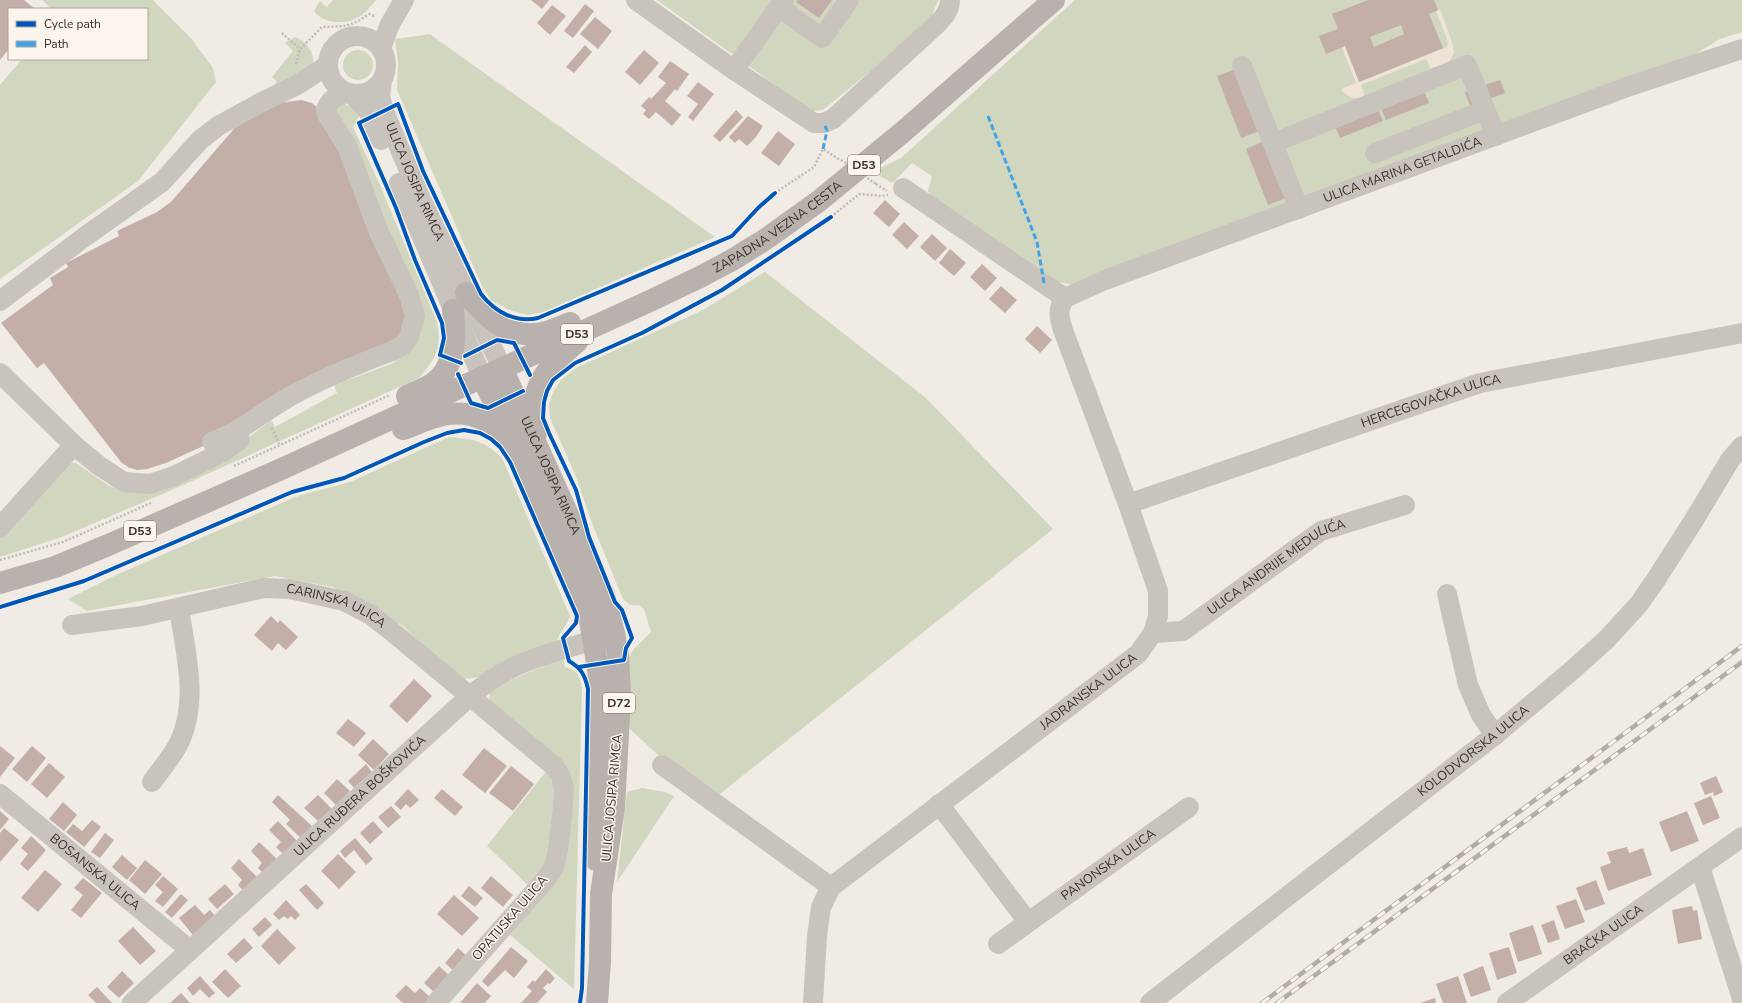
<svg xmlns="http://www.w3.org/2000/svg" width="1742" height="1003" font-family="'Nunito Sans',sans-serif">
<rect width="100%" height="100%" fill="#f0ebe5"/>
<!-- green -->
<g fill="#d1d6bf">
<path d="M42,0H153L191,38L213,68L216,82L138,181L0,279V85L22,59H147V9H52Z"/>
<path d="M333,0H376C370,7 364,15 355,19C343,25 322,23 314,11L320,1L327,7Z"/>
<path d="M657,0H938V1L931,17L873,69L823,110L811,111Z"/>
<path d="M1075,0H1742V32L1720,39L1689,58L1076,285L1058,282L933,199L928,191L932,176L912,163L893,183L872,172L901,158Z"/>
<path d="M431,34V35L715,237L543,312L528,315L512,311L492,301L482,286L397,90L398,62L395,39Z"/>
<path d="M295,37C305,40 316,54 313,64L268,92L277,82L272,77L293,51L285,43Z"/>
<circle cx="358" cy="65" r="15"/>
<path d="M343,103L357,110L359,116L353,127L380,185L437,322C442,348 436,358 419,378L181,486L62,537L0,557V536L69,462L76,463L109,486L125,491L239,445L271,420L275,427L337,393L334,385L391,364L404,354L330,114Z"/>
<path d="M765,272L926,398L1053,529L716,797L657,754L629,728L627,659L634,649L651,632L644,609L639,605H630L623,599L592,523L575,474L550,418L549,404L554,390L562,379L576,368L703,310Z"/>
<path d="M449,437C474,439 483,440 502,458L570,616C567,626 559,633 556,643C528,656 488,681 458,679L402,625L333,587L275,576L87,611L68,599L114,576L293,498C312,491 331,488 350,482Z"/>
<path d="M563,658L565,667C578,671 579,674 582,688L574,989L509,934L557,877L571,778L568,769L563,761L489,702L490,693L494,687Z"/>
<path d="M547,770L554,788L550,857L531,888L487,846Z"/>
<path d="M642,788L665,792L674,796L617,882L627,792Z"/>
</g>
<!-- plaza -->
<path fill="#eee3d5" d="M1440,9L1453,45L1454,53L1449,62L1431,70L1426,59L1361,85L1365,96L1360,98H1352L1344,93L1341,89L1356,83L1342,48L1345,46L1360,82L1447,47L1448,42L1436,11Z"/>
<!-- building -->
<g fill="#c3afa7" fill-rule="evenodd">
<path d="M0,0H24L35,9H9V49L0,60Z"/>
<path d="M531,0H549L542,9Z"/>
<path d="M798,0H832L819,18L796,2Z"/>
<path d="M1368,0H1434L1438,10L1429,14L1443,48L1359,82L1345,46L1326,54L1319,36L1338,29L1332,14ZM1401,25L1404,34L1374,47L1370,37Z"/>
<path d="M585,4L594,11L573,38L564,31Z"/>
<path d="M552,5L566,16L550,35L537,23Z"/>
<path d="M595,17L612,31L598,49L580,34Z"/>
<path d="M585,45L592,52L574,73L566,67Z"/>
<path d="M644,50L659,63L640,85L625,72Z"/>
<path d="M670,61L689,74L677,91L675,89L665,101L681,115L672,126L656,112L649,119L643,114L646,110L641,106L649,97L651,99L666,83L658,77Z"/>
<path d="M1236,69L1259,131L1241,138L1217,76Z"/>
<path d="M1500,80L1505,93L1470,106L1465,92Z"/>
<path d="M698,82L714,94L693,121L688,117L698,104L687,96Z"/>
<path d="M1423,89L1429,103L1386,120L1380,106Z"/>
<path d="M301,100L312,103L318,108L338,142L408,308L400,337L212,442L166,463L147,469L137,470L128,467L121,462L44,363L37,368L1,323L53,285L50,278L68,267L66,263L119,236L117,231L157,212L171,202L239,123L273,104Z"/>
<path d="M1377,107L1383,121L1340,138L1334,124Z"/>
<path d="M736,110L743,117L720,142L713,136Z"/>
<path d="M748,116L763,126L756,137L747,146L739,139L735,143L729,137Z"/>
<path d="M778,131L795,144L779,166L761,153Z"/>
<path d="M1264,141L1286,198L1268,205L1246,149Z"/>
<path d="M885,200L900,214L889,227L873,213Z"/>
<path d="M904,222L919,236L907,249L892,235Z"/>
<path d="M932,234L947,248L935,261L920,247Z"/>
<path d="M950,249L966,263L954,276L939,263Z"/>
<path d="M982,264L997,278L985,291L970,277Z"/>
<path d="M1001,286L1017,300L1005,313L989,299Z"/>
<path d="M1037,326L1052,340L1040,353L1025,339Z"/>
<path d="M271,616L278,623L280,620L298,637L286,650L278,643L272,651L254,635Z"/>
<path d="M414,679L432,696L407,723L389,706Z"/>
<path d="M348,719L366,733L354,747L336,733Z"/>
<path d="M373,739L389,754L374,770L358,755Z"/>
<path d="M0,746L15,758L0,777Z"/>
<path d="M32,746L46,758L27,782L12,769Z"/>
<path d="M484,748L507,766L485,793L462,775Z"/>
<path d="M49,763L65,777L47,798L31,784Z"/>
<path d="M366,764L372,772L354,788L348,781Z"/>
<path d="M511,766L534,784L513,811L489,793Z"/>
<path d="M1716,776L1723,792L1714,796L1713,792L1705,795L1700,783Z"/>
<path d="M337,779L350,791L336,805L324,793Z"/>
<path d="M408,789L419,800L410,808L406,804L401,810L394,804Z"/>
<path d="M442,789L463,807L455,816L434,798Z"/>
<path d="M278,795L312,826L301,838L286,824L290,820L272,802Z"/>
<path d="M318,795L332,809L319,822L304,808Z"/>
<path d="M1711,796L1720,818L1703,825L1694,803Z"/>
<path d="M63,802L77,815L64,831L49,819Z"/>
<path d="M391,806L401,817L388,828L378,817Z"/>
<path d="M0,811L9,819L0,830Z"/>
<path d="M1687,811L1699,841L1671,852L1659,822Z"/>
<path d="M92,820L101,827L84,847L66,832L73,824L82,831Z"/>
<path d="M278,821L297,841L283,854L276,847L281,842L269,830Z"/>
<path d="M373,821L383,832L370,844L360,833Z"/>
<path d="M4,828L19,840L0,862V833Z"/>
<path d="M105,833L114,840L100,858L91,852Z"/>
<path d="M31,836L46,850L28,871L20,864L28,854L21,848Z"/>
<path d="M355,838L373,859L366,865L354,850L345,858L340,851Z"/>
<path d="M259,842L279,861L265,875L258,868L262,863L251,851Z"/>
<path d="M1627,847L1629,853L1643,848L1652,875L1608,891L1600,867L1611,863L1607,852Z"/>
<path d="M338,854L356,872L339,889L321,871Z"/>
<path d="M122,855L137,868L127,880L112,867Z"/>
<path d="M239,859L259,879L245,892L238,885L242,880L231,868Z"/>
<path d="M145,860L162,874L145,894L129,880Z"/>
<path d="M45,870L62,884L38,912L21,898Z"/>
<path d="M163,876L178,889L163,907L155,901L163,892L155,885Z"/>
<path d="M491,876L513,895L503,907L481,888Z"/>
<path d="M83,878L102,893L81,918L71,910L83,895L74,888Z"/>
<path d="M1596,880L1605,904L1585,911L1576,888Z"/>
<path d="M225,884L234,894L217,909L208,899Z"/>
<path d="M306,884L324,903L317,910L299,890Z"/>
<path d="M469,886L483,898L475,907L461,896Z"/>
<path d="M181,894L188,900L172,918L165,912Z"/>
<path d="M454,895L479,918L462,936L437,914Z"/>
<path d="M1576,899L1585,922L1565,929L1556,906Z"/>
<path d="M286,900L300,915L295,920L291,916L288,919L284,916L279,920L273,914Z"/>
<path d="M195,905L204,915L210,910L219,921L197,940L179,918Z"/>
<path d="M1692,906L1693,911L1697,910L1702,939L1678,944L1672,910Z"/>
<path d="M265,917L272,925L259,937L252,929Z"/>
<path d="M1554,920L1560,939L1548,943L1541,925Z"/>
<path d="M1533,925L1542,954L1518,962L1509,933Z"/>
<path d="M133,927L156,951L140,965L118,941Z"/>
<path d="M277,929L296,948L279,965L261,946Z"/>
<path d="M244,938L253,948L236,963L227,954Z"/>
<path d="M511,947L528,961L514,978L505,970L488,987L482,981Z"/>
<path d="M1509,947L1517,973L1497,980L1489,953Z"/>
<path d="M458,948L468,957L455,972L445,963Z"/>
<path d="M439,966L450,976L435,993L424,983Z"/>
<path d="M1483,966L1491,990L1471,997L1463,974Z"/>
<path d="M225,969L241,986L228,998L212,982Z"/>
<path d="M546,969L555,978L550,984L548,983L543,988L547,992L537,1003H521L532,991L527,987L533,980L535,982Z"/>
<path d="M122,971L134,983L119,998L107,987Z"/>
<path d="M200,976L215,993L209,998L200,989L193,996L187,988Z"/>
<path d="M1458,976L1467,1003H1443L1436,984Z"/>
<path d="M477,983L491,996L485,1003H460Z"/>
<path d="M406,985L415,993L420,988L431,998L426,1003H403L395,996Z"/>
<path d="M97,987L112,1003H96L88,995Z"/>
<path d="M181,993L190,1003H170Z"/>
<path d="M1435,998L1436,1003H1420Z"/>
</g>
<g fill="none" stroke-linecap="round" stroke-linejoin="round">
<!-- path -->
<g stroke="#c2bbb6" stroke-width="2.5" stroke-dasharray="2 2" stroke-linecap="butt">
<path d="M282,33L300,49"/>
<path d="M296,64L300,49L322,27C345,26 349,28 369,14L374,16"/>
<path d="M876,184L887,191"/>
<path d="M775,193L814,167L823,149L840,160"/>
<path d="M831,217L859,194L882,196L888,195"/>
<path d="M272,428L280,446"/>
<path d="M234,466L390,395"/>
<path d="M0,560L63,542L153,502"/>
</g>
<!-- minor -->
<g stroke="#c9c3be" stroke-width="20">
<path d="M636,0L734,70L814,123H824L833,119L936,25C943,18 950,11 950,0"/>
<path d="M779,7L822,38L849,0"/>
<circle cx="357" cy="65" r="29"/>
<path d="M381,49L389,26L404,0"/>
<path d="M1242,66L1299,209"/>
<path d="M734,70L784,0"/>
<path id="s1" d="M382,80L380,96L384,111L420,197L502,368"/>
<path d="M352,94L368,111L381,140"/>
<path d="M1273,143L1467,65L1496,136"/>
<path d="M1375,153L1485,110"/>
<path d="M399,183L482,377"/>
<path d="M903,188L1065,298"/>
<path id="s2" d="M1065,298L1105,280L1627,87L1742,49"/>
<path d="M0,301L83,238L162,182L200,140L218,126L260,103L297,85L328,65"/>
<path d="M0,373L74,445L98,465L124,482L150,484L174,476L221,453L240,440"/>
<path d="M212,442C240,432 263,412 289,397C323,378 355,365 392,351L403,345L409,337L415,316L409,295L378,230L347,146L328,116L326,110C329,99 337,95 348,93"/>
<path id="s3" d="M1128,504L1480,383L1742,333"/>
<path d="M0,527L74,445"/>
<path d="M1447,594L1468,685L1481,715L1495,735"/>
<path id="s4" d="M72,625L142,616L264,588L290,589L344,601L371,615L389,629L555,767L561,777L564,789L562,816L558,850L554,867L545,880L436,1003"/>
<path id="s5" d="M1153,633L1183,631L1321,531L1405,505"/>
<path d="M662,765L831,887"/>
<path d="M152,782C161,769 173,756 180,741C199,699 185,651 179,608"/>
<path id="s6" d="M0,794L190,950"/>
<path d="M939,804L1028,922"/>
<path d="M1700,867L1742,999"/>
<path id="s7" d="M998,944L1189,807"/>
<path id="s8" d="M132,1003L469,697C482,686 495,676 510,669C541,653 576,647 609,635"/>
<path id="s9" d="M813,1003L817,936L821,907L831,887L1138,654L1153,633L1158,616V591L1128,504L1063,330C1059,317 1057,309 1065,298"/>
<path id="s10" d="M1150,1003L1495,735L1569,673L1606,640L1639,604L1655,581L1694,520L1730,460L1742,446"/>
<path id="s11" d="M1507,1003L1742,837"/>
</g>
<!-- major -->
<g stroke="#b8b1ad" stroke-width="22">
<path d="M466,293C484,314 505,337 535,334C547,334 559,327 570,323"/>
<path id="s12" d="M502,368L604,595L614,633L618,654L620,697L614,808L601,894L600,962L597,1003"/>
<path d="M482,377L550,519L584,600L590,620L600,682L596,806V860"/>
<path d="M407,396C415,392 424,389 432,384C456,369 456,334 453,310"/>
<path d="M403,429C412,426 420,422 429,419C461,407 484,415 509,437"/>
<path d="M536,433C528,388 544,369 577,342"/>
<path id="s13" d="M0,583L55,567L106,546L277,471L652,300L700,277L732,260L763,241L819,201L904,131L1054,0"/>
</g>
<defs>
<g id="rail">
<path d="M1262,1003L1742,646"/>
<path d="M1277,1003L1742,662"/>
</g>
</defs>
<!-- rail casing -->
<use href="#rail" stroke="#b1aca8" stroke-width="4.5"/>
<!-- rail -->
<use href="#rail" stroke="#fbf5ee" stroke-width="3" stroke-dasharray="9" stroke-linecap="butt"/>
<!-- path-bridge -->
<path stroke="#c2bbb6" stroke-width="2.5" stroke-dasharray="2 2" stroke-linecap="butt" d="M841,160L876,184"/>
<!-- quiet -->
<g stroke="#3fa3eb" stroke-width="3" stroke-dasharray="6 3" stroke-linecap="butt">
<path d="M988,116L1037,242L1044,283"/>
<path d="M823,149L827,131L824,123"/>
</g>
<defs>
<g id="cycleway">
<path d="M465,356L497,340L514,343L530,375"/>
<path d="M461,363L440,355L444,338L442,323L415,260L396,208L359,123L398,104L423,171L481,294C495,312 515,323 538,318L732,236L758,208L775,193"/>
<path d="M458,374L471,403L488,408L523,391"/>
<path d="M0,607L84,581L292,492L344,478L424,442L447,433L464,430L480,433L491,439L500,447L510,462L577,616L576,623L563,638L569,661C581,668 585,675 588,689L582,988L580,1003"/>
<path d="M579,667L624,660L626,648L632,638L622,610L615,602L589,537L576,490L549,433L543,418L544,402L547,391L553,380L575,363L642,333L722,290L831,217"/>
</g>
</defs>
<!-- cycleway casing -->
<use href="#cycleway" stroke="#fbf5ee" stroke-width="6"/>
<!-- cycleway -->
<use href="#cycleway" stroke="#0057b8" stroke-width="4"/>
</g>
<g text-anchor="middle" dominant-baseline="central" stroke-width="3" stroke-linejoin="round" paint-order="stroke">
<!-- shield labels -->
<g fill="#fbf5ee" stroke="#756b66" stroke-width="1">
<rect x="848" y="155" width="32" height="20" rx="3"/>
<rect x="561" y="324" width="32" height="20" rx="3"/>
<rect x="124" y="521" width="32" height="20" rx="3"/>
<rect x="603" y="693" width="32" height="20" rx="3"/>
</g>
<g font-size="12" font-weight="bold" fill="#3b302b">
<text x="864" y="165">D53</text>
<text x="577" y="334">D53</text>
<text x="140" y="531">D53</text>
<text x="619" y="703">D72</text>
</g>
<!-- street labels -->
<g font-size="13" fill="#3b302b" stroke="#fbf5ee">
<text stroke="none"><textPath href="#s2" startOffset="361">ULICA MARINA GETALDIĆA</textPath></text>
<text stroke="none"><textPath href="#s1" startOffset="109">ULICA JOSIPA RIMCA</textPath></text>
<text stroke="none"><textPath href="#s13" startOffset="857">ZAPADNA VEZNA CESTA</textPath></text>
<text stroke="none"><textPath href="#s3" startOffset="320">HERCEGOVAČKA ULICA</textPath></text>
<text stroke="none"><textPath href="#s12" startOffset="118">ULICA JOSIPA RIMCA</textPath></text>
<text stroke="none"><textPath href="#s5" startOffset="144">ULICA ANDRIJE MEDULIĆA</textPath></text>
<text stroke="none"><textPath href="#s4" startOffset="271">CARINSKA ULICA</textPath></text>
<text stroke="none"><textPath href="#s9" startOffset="442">JADRANSKA ULICA</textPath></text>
<text stroke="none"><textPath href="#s10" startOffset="410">KOLODVORSKA ULICA</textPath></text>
<text stroke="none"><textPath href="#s8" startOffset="308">ULICA RUĐERA BOŠKOVIĆA</textPath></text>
<text transform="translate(612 798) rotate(-85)">ULICA JOSIPA RIMCA</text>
<text stroke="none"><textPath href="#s7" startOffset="136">PANONSKA ULICA</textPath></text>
<text stroke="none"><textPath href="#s6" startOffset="123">BOSANSKA ULICA</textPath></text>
<text transform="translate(510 918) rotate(-49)">OPATIJSKA ULICA</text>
<text stroke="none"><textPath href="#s11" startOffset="118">BRAČKA ULICA</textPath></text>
</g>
</g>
<!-- legend -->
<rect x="8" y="8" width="140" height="52" fill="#fbf5ee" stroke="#aea6a0"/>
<rect x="16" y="21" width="20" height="6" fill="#0057b8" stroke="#aea6a0"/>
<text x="44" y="28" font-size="12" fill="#3b302b">Cycle path</text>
<rect x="16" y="41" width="20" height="6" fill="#3fa3eb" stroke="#aea6a0"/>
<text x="44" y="48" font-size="12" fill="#3b302b">Path</text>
</svg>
